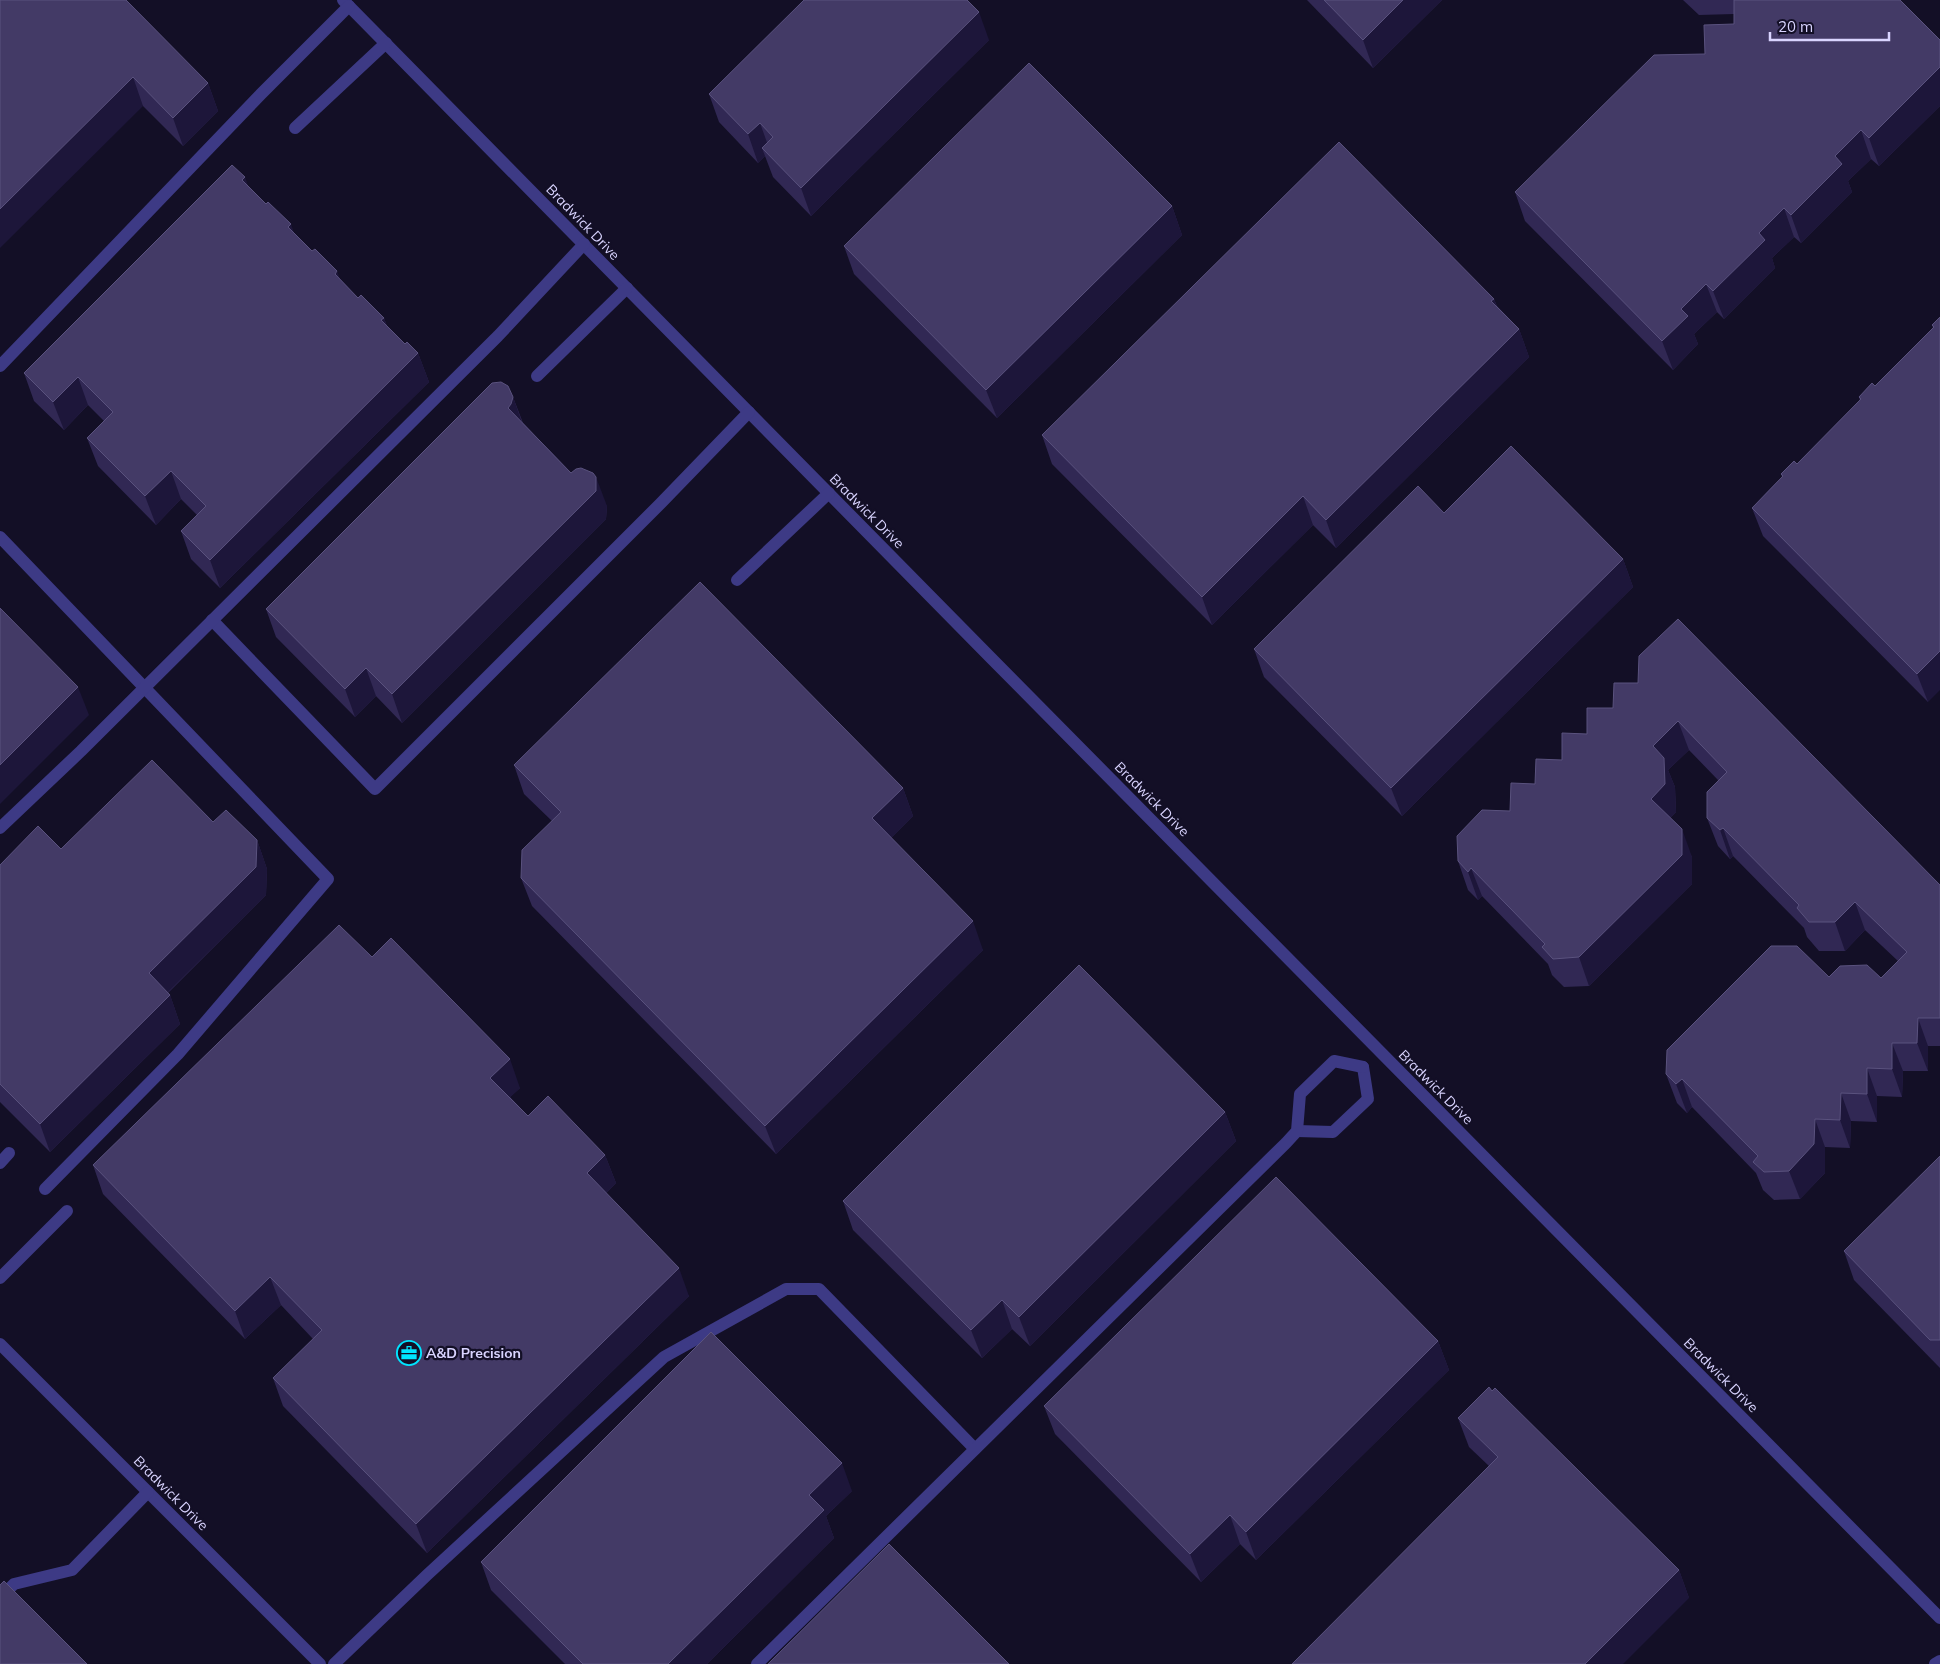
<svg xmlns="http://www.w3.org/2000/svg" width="1940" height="1664" font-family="Mulish,sans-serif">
<rect width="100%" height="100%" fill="#130f26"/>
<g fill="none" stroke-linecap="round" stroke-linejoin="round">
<!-- minor -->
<g stroke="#3d3a85" stroke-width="12">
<path d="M343,0L991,658L1940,1618"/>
<path d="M295,128L386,43"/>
<path d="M0,366L261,94L349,6"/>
<path d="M537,376L627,288"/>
<path d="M0,537L328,879L178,1054L45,1189"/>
<path d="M737,580L829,493"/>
<path d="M212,620L375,789L661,503L749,412"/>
<path d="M0,828L81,751L498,336L584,244"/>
<path d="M1297,1131L1333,1132L1368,1099L1363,1067"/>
<path d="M0,1163L9,1153"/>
<path d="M0,1278L67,1211"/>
<path d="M0,1344L320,1664"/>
<path d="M0,1598L14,1584L72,1570L148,1492"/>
<path d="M334,1664L427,1575L664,1357L786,1289H819L975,1449"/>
<path d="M757,1664L1286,1143L1297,1131L1300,1094L1334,1061L1363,1067"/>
<path d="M1935,1664L1940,1661"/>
</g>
</g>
<!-- wall -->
<g fill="#312854">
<path d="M0,0L208,83L218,111L183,146L143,106Z"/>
<path d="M1307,0H1442L1373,68Z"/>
<path d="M1683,0H1900L1940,40V106L1879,166L1871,159L1848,181L1852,192L1801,243L1794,237L1772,258L1775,268L1724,319L1717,312L1694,334L1698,344L1673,370L1525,221L1515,192L1705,54L1734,24V14L1699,15Z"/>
<path d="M989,40L811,216L773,177L765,156L758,163L719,122L709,94Z"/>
<path d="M248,186L358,298L384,318L387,326L405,344L418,353L429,382L220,588L191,559L181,531L197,515L181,499L156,525L98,466L87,438L104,421L88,405L64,430L34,401L24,373Z"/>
<path d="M1172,206L1182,235L997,418L854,274L844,246Z"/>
<path d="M1494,299L1497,306L1519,329L1529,357L1336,548L1313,525L1212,625L1052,464L1042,435Z"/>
<path d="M1940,317L1928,702L1763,536L1752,508L1782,477L1781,474L1797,464L1860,401L1859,397L1875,386L1933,328L1932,325Z"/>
<path d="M513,397L523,423L571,473L607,506L606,519L402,723L376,696L355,717L276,637L266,609Z"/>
<path d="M1444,513L1623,559L1633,587L1402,816L1264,677L1254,649Z"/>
<path d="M1638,683L1940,885V1046H1928V1071H1903L1902,1097L1877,1096V1122L1851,1121L1850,1148L1825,1147V1173L1800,1199L1774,1200L1763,1190L1756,1173L1692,1107L1687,1113L1677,1103L1666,1074L1829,977L1881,978L1898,961L1865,930L1845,951H1819L1807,937L1804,928L1733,856L1730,859L1718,846L1707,818L1718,780L1689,750L1668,770L1675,787L1676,812L1670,818L1692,857V884L1589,986L1564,987L1552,975L1548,964L1482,896L1478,900L1468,890L1458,861L1510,811L1535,784L1562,760Z"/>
<path d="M514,765L903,788L913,816L891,838L983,950L776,1154L532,906L521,878L552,821L524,794Z"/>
<path d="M213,822L257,840L267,869L266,895L168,993L170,995L180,1024L50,1152L0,1102V865L61,849Z"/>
<path d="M372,957L520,1088L510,1097L528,1116L605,1155L616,1183L606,1193L689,1296L427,1553L283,1406L273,1378L313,1339L281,1305L245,1339L103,1194L93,1165Z"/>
<path d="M1225,1112L1236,1141L1030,1346L1012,1329L982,1358L853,1230L843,1201Z"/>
<path d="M1940,1156V1368L1854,1280L1844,1251Z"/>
<path d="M1438,1341L1449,1370L1256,1560L1240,1544L1201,1582L1055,1434L1044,1406Z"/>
<path d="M1458,1418L1679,1570L1689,1598L1489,1466L1469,1447Z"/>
<path d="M852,1491L826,1516L834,1538L707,1664H565L491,1590L481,1562Z"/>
</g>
<!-- shaded-wall -->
<g fill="#1d163a">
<path d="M1403,0H1442L1373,68L1363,40Z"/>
<path d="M979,12L989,40L811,216L801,188Z"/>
<path d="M1940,67V106L1879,166L1869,138Z"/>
<path d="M133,77L143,106L0,248V209Z"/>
<path d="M208,83L218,111L183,146L173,118Z"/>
<path d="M760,123L770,151L762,148L765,156L758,163L748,134Z"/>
<path d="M1861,130L1871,159L1848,181L1852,192L1801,243L1791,215L1835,156Z"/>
<path d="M245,177L255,205L242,180Z"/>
<path d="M1172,206L1182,235L997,418L986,390Z"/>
<path d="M1784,208L1794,237L1772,258L1775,268L1724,319L1713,291L1759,233Z"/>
<path d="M291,224L301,253L288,227Z"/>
<path d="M337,271L348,300L335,274Z"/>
<path d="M1706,284L1717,312L1694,334L1698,344L1673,370L1662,341L1681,309Z"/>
<path d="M1494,299L1504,327L1491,301Z"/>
<path d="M384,318L394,347L381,320Z"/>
<path d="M1519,329L1529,357L1336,548L1326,520Z"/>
<path d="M418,353L429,382L220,588L210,560Z"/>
<path d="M78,377L88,405L64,430L53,402Z"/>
<path d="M513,397L523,425L508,408Z"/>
<path d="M171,471L181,499L156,525L145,496Z"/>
<path d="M596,477L607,506L606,519L402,723L392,694Z"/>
<path d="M1303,496L1313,525L1212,625L1202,597Z"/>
<path d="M1623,559L1633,587L1402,816L1391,788Z"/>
<path d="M1940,651V690L1928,702L1917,674Z"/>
<path d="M366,668L376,696L355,717L345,689Z"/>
<path d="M78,687L89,715L0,804V765Z"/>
<path d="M1678,721L1689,750L1668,770L1675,787L1676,812L1661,827L1651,799L1653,746Z"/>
<path d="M903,788L913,816L882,847L872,818Z"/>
<path d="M1723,828L1733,856L1730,859L1720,830Z"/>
<path d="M1682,829L1692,857V884L1589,986L1579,957Z"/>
<path d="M257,840L267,869L266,895L159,1001L149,973Z"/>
<path d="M1471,868L1482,896L1478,900L1468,872Z"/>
<path d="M1855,902L1865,930L1845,951L1835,922Z"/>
<path d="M973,921L983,950L776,1154L765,1126Z"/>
<path d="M170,995L180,1024L50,1152L40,1124Z"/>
<path d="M1918,1018L1928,1046V1071L1917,1043Z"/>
<path d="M1892,1043L1903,1071L1902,1097L1892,1069Z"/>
<path d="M510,1059L520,1088L501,1106L490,1078Z"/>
<path d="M1867,1068L1877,1096V1122L1867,1094Z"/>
<path d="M1682,1079L1692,1107L1687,1113L1676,1084Z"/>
<path d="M1841,1093L1851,1121L1850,1148L1840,1120Z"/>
<path d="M1225,1112L1236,1141L1030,1346L1019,1317Z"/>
<path d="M1815,1119L1825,1147V1173L1800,1199L1789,1171Z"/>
<path d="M605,1155L616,1183L597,1202L587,1173Z"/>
<path d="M679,1268L689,1296L427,1553L416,1524Z"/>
<path d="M270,1277L281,1305L245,1339L235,1311Z"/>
<path d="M1002,1300L1012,1329L982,1358L971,1330Z"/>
<path d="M1438,1341L1449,1370L1256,1560L1246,1532Z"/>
<path d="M842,1463L852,1491L826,1516L834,1538L707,1664H668L809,1495Z"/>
<path d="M1230,1515L1240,1544L1201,1582L1190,1554Z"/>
<path d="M1679,1570L1689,1598L1623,1664H1585Z"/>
</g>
<!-- building -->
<g fill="#433a66" stroke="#5a527e">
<path d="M0,0H126L208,83L173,118L133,77L0,209Z"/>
<path d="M804,0H967L979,12L801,188L762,148L773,137L760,123L748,134L709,94Z"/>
<path d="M1324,0H1403L1363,40Z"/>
<path d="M1734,0H1900L1940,40V67L1869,138L1861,130L1835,156L1842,164L1791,215L1784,208L1759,233L1765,240L1713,291L1706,284L1681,309L1688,316L1662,341L1515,192L1654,55L1705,54L1704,25L1734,24Z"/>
<path d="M1029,63L1172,206L986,390L844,246Z"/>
<path d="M1339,142L1494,299L1491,301L1519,329L1326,520L1303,496L1202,597L1042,435Z"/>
<path d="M232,165L245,177L242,180L266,204L268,202L291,224L288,227L312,251L315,249L337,271L335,274L358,298L361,295L384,318L381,320L405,344L407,342L418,353L210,560L181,531L206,506L171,471L145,496L87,438L113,412L78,377L53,402L24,373Z"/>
<path d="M1940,317V651L1917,674L1752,508L1783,476L1781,474L1794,461L1797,464L1861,399L1859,397L1872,383L1875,386L1934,327L1932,325Z"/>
<path d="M501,382L508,386L513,397L511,404L508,408L571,473L576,469L581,468L593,473L596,477V491L392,694L366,668L345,689L266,609L492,383Z"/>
<path d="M1511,446L1623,559L1391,788L1254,649L1418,486L1444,513Z"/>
<path d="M700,582L903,788L872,818L973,921L765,1126L521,878L522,850L561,812L514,765Z"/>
<path d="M0,608L78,687L0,765Z"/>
<path d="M1678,619L1940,885V1018H1918L1917,1043H1892V1069L1867,1068V1094L1841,1093L1840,1120L1815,1119L1814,1144L1789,1171L1764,1172L1753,1162L1758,1156L1682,1079L1676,1084L1666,1074L1667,1050L1771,946H1797L1829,977L1840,966L1867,965L1881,978L1907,952L1855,902L1835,922H1809L1797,908L1799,905L1723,828L1720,830L1707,818V792L1727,772L1678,721L1653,746L1664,758L1665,784L1651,799L1682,829V855L1579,957L1553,959L1542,947L1545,944L1471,868L1468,872L1458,861L1457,836L1482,810L1510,811L1511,783L1535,784L1536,759L1562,760V733L1587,734V708H1613L1614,683H1638L1639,656Z"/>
<path d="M152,760L213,822L226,810L257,840L256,867L149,973L170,995L40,1124L0,1084V865L38,826L61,849Z"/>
<path d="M339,925L372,957L391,938L510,1059L490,1078L528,1116L548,1096L605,1155L587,1173L679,1268L416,1524L273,1378L322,1330L270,1277L235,1311L93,1165Z"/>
<path d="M1079,965L1225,1112L1019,1317L1002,1300L971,1330L843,1201Z"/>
<path d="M1940,1156V1340H1930L1844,1251Z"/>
<path d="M1276,1177L1438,1341L1246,1532L1230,1515L1190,1554L1044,1406Z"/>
<path d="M711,1332L842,1463L809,1495L824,1510L668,1664H583L481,1562Z"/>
<path d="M1489,1387L1492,1391L1495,1388L1679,1570L1585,1664H1292L1498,1457L1458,1418Z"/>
<path d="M889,1544L1009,1664H768Z"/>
<path d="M4,1581L87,1664H0V1585Z"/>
</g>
<!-- icons -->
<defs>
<symbol id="office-ring" viewBox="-11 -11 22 22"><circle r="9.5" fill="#130f26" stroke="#00e5ff" stroke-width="1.5"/><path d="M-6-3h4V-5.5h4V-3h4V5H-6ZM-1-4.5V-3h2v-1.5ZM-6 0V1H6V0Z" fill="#00e5ff"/></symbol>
</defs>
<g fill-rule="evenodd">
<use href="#office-ring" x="395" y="1339" width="28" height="28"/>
</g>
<g text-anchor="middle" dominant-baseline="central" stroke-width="4.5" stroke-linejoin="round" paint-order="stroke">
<!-- street labels -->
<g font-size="14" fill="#d9d4ff" stroke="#130f26">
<text transform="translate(583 222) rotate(46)">Bradwick Drive</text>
<text transform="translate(867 511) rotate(45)">Bradwick Drive</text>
<text transform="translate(1152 799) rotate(45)">Bradwick Drive</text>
<text transform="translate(1436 1087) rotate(45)">Bradwick Drive</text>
<text transform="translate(1721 1375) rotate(45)">Bradwick Drive</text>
<text transform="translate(171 1493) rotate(45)">Bradwick Drive</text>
</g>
<!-- poi labels -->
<g font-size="14" font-weight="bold" fill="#d9d4ff" stroke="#130f26" text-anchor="start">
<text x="426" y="1353">A&amp;D Precision</text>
</g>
</g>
<!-- scale -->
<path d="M1770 32v8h119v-8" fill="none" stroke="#d9d4ff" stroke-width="2.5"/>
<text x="1778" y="32" font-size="15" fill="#d9d4ff" stroke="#130f26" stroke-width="4" paint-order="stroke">20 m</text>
</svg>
